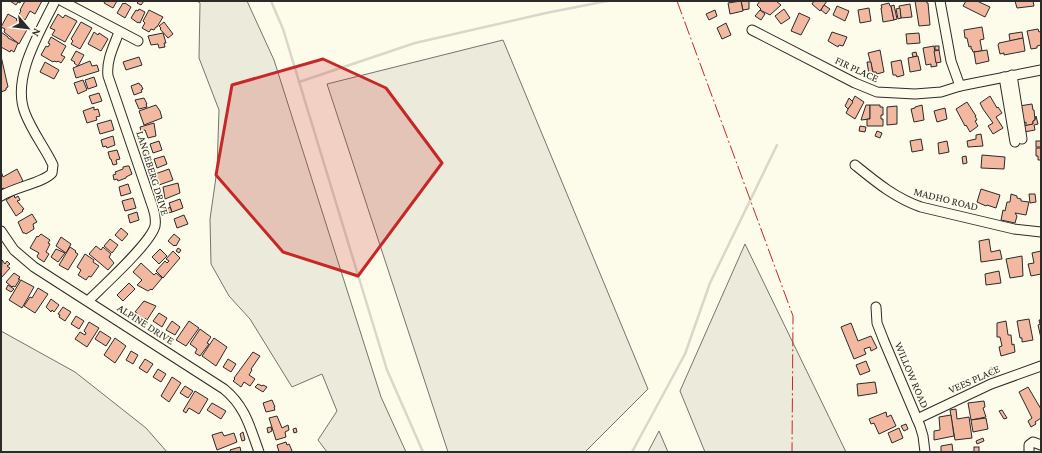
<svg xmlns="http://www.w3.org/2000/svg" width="1042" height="453" font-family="'Crimson Pro',serif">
<rect width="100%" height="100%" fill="#fdfbea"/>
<!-- green -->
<g fill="#ecebdb" stroke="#74746e">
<path d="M197,1H247L274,60L381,397L406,452H327L318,440L337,411L322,374L292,387L250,319L229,296L211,264L210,219L217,170L219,110L199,58L200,3Z"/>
<path d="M503,40L648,389L585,452H448L327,84Z"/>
<path d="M745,244L846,452H705L680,391Z"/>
<path d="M1,331L75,372L146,428L167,452H1Z"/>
<path d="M659,431L668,452H648Z"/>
</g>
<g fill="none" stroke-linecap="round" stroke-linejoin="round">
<!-- stream -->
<g stroke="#d8d7c9" stroke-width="2.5">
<path d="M271,1L283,29L387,370L423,452"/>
<path d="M299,82L415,43L546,13L607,1"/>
<path d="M632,452L685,354L710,283L777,145"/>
</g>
</g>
<!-- building -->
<g fill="#f2b8a0" stroke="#2b2b2b">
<path d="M10,1H21L20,3L18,2L16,5Z"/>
<path d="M25,1H42L35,14L30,11L25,20L18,16L21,11L20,10Z"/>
<path d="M105,1H117L113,8L104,3Z"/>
<path d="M139,1H144L141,5L137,3Z"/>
<path d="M741,1H749V9L743,10Z"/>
<path d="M741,1L743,11L730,14L728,3Z"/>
<path d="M760,1H776L781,5L770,15L760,10L761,9L757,5Z"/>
<path d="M814,1H827L820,11L812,4Z"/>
<path d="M915,1H926L927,3H928L930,25L919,26Z"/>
<path d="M966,1H977L990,7L985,17L963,6Z"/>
<path d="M1015,1H1033L1034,6L1017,8Z"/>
<path d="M123,3L124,4L125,3L131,7L125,18L117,13Z"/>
<path d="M889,3L890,6H891L894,20L883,22L881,8H882L881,5Z"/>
<path d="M910,4L912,17L901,18L899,6Z"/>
<path d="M824,5L830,9L826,14L821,10Z"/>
<path d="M894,5L897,19L894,20L891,6Z"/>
<path d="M837,6L849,11L845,21L833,15Z"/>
<path d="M869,8L871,21L860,23L858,10Z"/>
<path d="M900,8L901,18L898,19L896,9Z"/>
<path d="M139,9L145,12L140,23L138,22V23L131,18L136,10L138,11Z"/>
<path d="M784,9L790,18L781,24L775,16Z"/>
<path d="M149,10L163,17L157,27H156L154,30L151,29L149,32L142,28L145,23L143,21Z"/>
<path d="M715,10L717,16L709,20L706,14Z"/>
<path d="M760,10L765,14L761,20L755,16Z"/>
<path d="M799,13L810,18L801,35L791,31Z"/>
<path d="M8,14L17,19L16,20L29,26L19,44L4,32L5,29L1,27Z"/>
<path d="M58,14L63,18L65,15L77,21L65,42L52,35L55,30L50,28Z"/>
<path d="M81,22L92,28L80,49L71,44L73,41L71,39Z"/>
<path d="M164,22L173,34L168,38L160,29L161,28L159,26Z"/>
<path d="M726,23L731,35L722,39L717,28Z"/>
<path d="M982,27L984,39L980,40L982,51L973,52L972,49H971V46L969,47L967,38H965L964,30Z"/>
<path d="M1038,29L1039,32L1041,31V45L1037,46V48L1031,49L1027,31Z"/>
<path d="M1,32L8,37V38L18,43L14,52L11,50L10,52L1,47V48Z"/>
<path d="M94,32L98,35L99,33L108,39L101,51L88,44Z"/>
<path d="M832,32L847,37L843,46L839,45L838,47L828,41Z"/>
<path d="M1022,32L1023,38L1010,41L1009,34Z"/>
<path d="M163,33L166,43H164L165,47L159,48L158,44L151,45L148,36Z"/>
<path d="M919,33L920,43L907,44L906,34Z"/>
<path d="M51,37L66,46L61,55L65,57L61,63L58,61L57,62L54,61L53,62L41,55L46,46L48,47L50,44L48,43Z"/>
<path d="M1023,38L1025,51L1004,55V53L1000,54L998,45L999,43Z"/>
<path d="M934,46L937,66L931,67V64L926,65L923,48Z"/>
<rect x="935" y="46" width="4" height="4"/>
<path d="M880,50L884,72L877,74L876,72H873L868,53Z"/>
<path d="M939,50L941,62L936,63L934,51Z"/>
<path d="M987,50L989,61L976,64L974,52Z"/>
<path d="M76,51L84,55L78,66L74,63L75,62L71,60Z"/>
<path d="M916,52L917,56L913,57L912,53Z"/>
<path d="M1,56L8,87L6,88V90L1,92Z"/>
<path d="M918,56L921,70L910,72L908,58Z"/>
<path d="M139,57L142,65L126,70L123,62Z"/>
<path d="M901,60L904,75L897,77L896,75H893L891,62Z"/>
<path d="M90,61L92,66L97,65L99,71L76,78L73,68Z"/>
<path d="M45,62L59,70L54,79L40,72Z"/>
<path d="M867,62H871L873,74H869Z"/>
<path d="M94,77L97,86L88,89L85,80Z"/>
<path d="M83,80L87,90L78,94L74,83Z"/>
<path d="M139,83L140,85H141L143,89L141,90L142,92L134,95L131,86Z"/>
<path d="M99,93L102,101L92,104L89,96Z"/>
<path d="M855,96L864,102L855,119L846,113Z"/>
<path d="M990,96L997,108L998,107L1002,113L996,117L1003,128L993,134L988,126L993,123L983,109L980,103Z"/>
<path d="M144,98L147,104H146L147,107L139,109L135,100Z"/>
<path d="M849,98L853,102L848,109L845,106Z"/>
<path d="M967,102L976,116H975L977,120L975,121L978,126L970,132L966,125L965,126L956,109Z"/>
<path d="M1032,104L1033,110H1034L1035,120L1033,121V124L1026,126V122L1024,123L1019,106Z"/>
<path d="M156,105L160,111L162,118L144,125L139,111Z"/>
<path d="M866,105H870V119L861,120Z"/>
<path d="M870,105H880V107H883V115H881V119H883V126H867V119H870Z"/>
<path d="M922,105L924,120L914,122L911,109L915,108V107Z"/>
<path d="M897,106V124L887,125V107Z"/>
<path d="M94,107V110L98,109L100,116L96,117L97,120L87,123L83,111Z"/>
<path d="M945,108L947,119L937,122L934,111Z"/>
<path d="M1036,116L1038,124L1034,125L1035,130L1024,132L1023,126L1033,124V121L1035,120Z"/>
<path d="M111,120L114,130L100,134L97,124Z"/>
<path d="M154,123L156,136L148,138L145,130L141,131L140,127Z"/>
<path d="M860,126L866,127L865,132L859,131Z"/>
<path d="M877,131L882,133L880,138L875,136Z"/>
<path d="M981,134L983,146L968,147L967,141L976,139V135Z"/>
<path d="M113,136L115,145L107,148L106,146L103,147L101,140Z"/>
<path d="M921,139L923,150L912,152L910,141Z"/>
<path d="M159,141L162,150L153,153L150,144Z"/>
<path d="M947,141L949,152L939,154L938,143Z"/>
<rect x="1036" y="141" width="5" height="6"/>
<path d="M1036,148H1041V160H1038V156H1036Z"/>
<path d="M117,150L120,159L116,160L117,164L113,165L111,159H110L108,152Z"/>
<path d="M982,155L1005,157L1004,169L981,168Z"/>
<path d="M164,156L167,164L157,168L154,159Z"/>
<path d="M966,156L967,163L963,164L962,157Z"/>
<path d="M127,166H129L132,174L126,177V178L118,181L117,179L114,180L113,175L116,174L115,172L123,169V167Z"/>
<path d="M17,169L23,181L6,191L4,188L1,189V171L3,177Z"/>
<path d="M169,169L173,180L159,185L155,174Z"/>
<path d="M178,183L180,193L165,199L163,187Z"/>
<path d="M128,184L131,193L121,196L119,187Z"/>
<path d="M981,189L1000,195L996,208L987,205L986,206L977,202Z"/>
<path d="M1011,194L1017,196V198L1021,199V201L1029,202L1026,215L1015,213L1017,216L1015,223L1001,220L1003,210L1005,211L1007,202H1010Z"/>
<path d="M1029,194H1035L1036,202L1030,203Z"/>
<path d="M14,195L15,198L18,196L20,200L17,201L24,209L22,210L23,211L16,216L6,200Z"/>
<path d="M133,198L136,208L125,211L122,201Z"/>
<path d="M180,199L183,208L172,212L169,203Z"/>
<path d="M170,207L172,212L168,213L167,209Z"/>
<path d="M137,212L139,220L130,223L128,215Z"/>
<path d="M32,214L37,222L33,224L34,229L26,234L25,233H23L18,222Z"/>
<path d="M184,215L188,224L177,228L174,219Z"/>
<path d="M121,228L128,234L122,241L115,235Z"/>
<path d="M41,234L50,240L48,243L50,244L46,252L49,254L44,262L38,258L37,256L39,253L30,248L37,236L38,237Z"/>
<path d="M174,234L180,239L176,246L175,245L174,246L168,241Z"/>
<path d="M61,237L71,244L66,253L56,246Z"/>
<path d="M110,239L118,245L112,253L104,246Z"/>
<path d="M989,239L991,252L1000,250L1002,259L981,262L979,241Z"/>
<path d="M96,246L101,250L103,247L111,254L109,257L114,263L108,270L89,254Z"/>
<path d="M70,247L76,251L75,252L78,254L68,270L59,265Z"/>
<path d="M178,248L181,250L179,253L176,251Z"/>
<path d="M56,249L65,253L58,262L51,257Z"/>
<path d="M160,249L167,256L159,264L152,257Z"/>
<path d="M173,251L180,258L163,278L156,271L165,261L167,263L169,261L166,259Z"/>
<path d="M1041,251V274L1031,276L1028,264L1034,263L1032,253Z"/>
<path d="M85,254L94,260L93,262L99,266L91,277L89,276L86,280L78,275L81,270L77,267Z"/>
<path d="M1022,256L1023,276L1010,278L1006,259Z"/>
<path d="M2,260L5,264L7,261L10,264L7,266L10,268L1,278Z"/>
<path d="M141,263L154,275L156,273L162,278L152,290L151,289L148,291L137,285L142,280L133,272Z"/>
<path d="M999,271L1001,283L986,285L985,274Z"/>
<path d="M14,273L20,277L18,279H20L15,287L13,286L12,287L6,282Z"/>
<path d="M21,280L34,287L22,308L9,300Z"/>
<path d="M129,283L135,289L123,301L117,295Z"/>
<path d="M8,285L14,289L11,292L6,289Z"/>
<path d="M38,288L48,294L35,313L24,306L30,297L32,298Z"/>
<path d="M51,299L59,305L54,312L52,310L51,312L46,307Z"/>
<path d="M144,301L156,306L147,320L145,318L144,319L136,315L137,313L135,312Z"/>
<path d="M63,307L71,312L65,321L59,317L60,315L58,314Z"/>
<path d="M159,313L167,318L162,327L153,321Z"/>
<path d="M76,316L84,321L79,329L71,324Z"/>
<path d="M1029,319L1033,340L1022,342V338H1020L1017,321Z"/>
<path d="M1039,320H1041V338L1038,325L1040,324Z"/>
<path d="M172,321L180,327L175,335L166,330Z"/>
<path d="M189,321L199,328L186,346L176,340Z"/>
<path d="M1006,321L1008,335H1011L1012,345L1014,344L1015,352L1001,356L999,347L1002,346L1000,337H997V323Z"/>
<path d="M89,322L99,328L87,347L75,339L80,332L85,335L86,333L84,331Z"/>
<path d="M851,323L858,341L871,336L877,348L871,351L870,347L864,349L866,354L854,359L841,327Z"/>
<path d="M200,329L211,337L207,343L209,344L200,356L195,353L197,349L190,344Z"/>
<path d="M100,331L111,338L106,346L95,339Z"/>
<path d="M115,338L126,346L115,363L104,355Z"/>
<path d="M214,338L227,347L216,366L202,356Z"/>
<path d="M131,351L138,355L133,364L126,360Z"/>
<path d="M253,352L260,356L251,369L252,370L249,375L255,379L250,386L244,382L241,387L233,381L235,379L234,378Z"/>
<path d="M145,359L153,364L147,373L139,368Z"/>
<path d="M228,359L236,364L231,372L223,367Z"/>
<path d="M866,361L870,371L860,375L856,365Z"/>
<path d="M992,367L997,374L993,376L989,369Z"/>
<path d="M158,369L166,374L161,382L153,377Z"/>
<path d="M172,377L181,383L169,402L161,396Z"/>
<path d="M875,382L877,393L858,396L857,384Z"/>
<path d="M258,384L262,386L263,385L267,387L263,392L255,387Z"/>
<path d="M185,386L193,391L188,398L180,393Z"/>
<path d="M1028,387L1041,409V418L1035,422L1036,424L1031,427L1028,421L1032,418L1019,392Z"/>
<path d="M195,391L208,399L199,414L189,408L186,413L183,411Z"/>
<path d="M272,400L275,407H274L275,410L266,412L263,403Z"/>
<path d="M984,401L985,407L983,408L986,417L971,420L968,403Z"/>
<path d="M212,403L226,411L221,419L207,410Z"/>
<path d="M956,409L957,419L969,417L972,438L955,440L950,410Z"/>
<path d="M1002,410L1007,418L1004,419L999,411Z"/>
<path d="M886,412L887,417L891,415L896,426L879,434L874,423L871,424L869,419Z"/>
<path d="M951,415L954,436L934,440V431L940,430L939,417Z"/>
<path d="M277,416L282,428L288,425L289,430L285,432L286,437L276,440L269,418Z"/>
<path d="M986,418L988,429L973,432L971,420Z"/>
<path d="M906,424L908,429L904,431L901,426Z"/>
<path d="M271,427L272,431L268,433L267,428Z"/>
<path d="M296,428L297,432L294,433L293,429Z"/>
<path d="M899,428L903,438L892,443L888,433Z"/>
<path d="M222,432L224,436L234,433L237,442L217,450L212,435Z"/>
<path d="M243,432L245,440L242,441L240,434Z"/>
<path d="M983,438L984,441L977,444L976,441Z"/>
<path d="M286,442L287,445L289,444L290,446L292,451L289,452H279L277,445Z"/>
<path d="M952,444L953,452H941V446Z"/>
<path d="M240,447L241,452H231L230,450Z"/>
<rect x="974" y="447" width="5" height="5"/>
</g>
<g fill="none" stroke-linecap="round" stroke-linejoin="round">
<defs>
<g id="minor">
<path d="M62,1L138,41"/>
<path d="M940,1L951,61L960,86"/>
<path d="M752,30L855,83L877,92L915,94L941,92L960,86L980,82L1041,70"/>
<path d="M1012,75L1022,139"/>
<path d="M1004,77L1015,142"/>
<path d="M855,165C876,182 895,198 921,207L1014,229L1041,232"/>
<path d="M1,196C15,187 43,183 52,173L53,165L50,159C42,144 31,129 25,113C11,78 40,32 55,1"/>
<path d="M1,231L14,250L34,267L224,389C245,406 250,427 259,452"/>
<path d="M88,301C103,286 150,244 155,226C156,220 155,214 153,208L108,76C106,60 114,46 119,32"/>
<path d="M876,307L877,323L884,341L920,426L923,436L925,452"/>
<path d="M917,419L991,384L1041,366"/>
<path d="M1029,452V445L1033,442L1041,445"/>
</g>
</defs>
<!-- minor casing -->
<use href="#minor" stroke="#2b2b2b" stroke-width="11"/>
<!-- minor -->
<use href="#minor" stroke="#fdfbea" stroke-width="9"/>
<!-- power -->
<path stroke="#c62828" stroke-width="1" stroke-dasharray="14 3 2 3" stroke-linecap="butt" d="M677,1L793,316L792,452"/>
</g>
<!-- marked area -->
<path fill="#c62828" fill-opacity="0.2" stroke="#c62828" stroke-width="3" stroke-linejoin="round" d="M323,59L386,88L442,163L358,276L283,252L216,175L232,85Z"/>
<g text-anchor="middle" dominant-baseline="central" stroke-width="3" stroke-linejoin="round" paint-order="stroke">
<!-- street labels -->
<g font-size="11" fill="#2b2b2b" stroke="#fdfbea">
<text transform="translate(857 69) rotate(25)">FIR PLACE</text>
<text transform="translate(153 173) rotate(73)">LANGEBERG DRIVE</text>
<text transform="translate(946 199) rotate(14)">MADHO ROAD</text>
<text transform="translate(146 324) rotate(33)">ALPINE DRIVE</text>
<text transform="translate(912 375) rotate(67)">WILLOW ROAD</text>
<text transform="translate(974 379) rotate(-24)">VEES PLACE</text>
</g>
</g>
<!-- border -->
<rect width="1042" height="453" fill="none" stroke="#2b2b2b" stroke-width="4"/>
<!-- north arrow -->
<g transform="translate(28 28) rotate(118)" stroke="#fdfbea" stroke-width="3" paint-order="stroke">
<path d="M0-3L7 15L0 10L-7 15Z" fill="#2b2b2b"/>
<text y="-6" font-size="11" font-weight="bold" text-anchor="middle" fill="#2b2b2b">N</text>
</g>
</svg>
